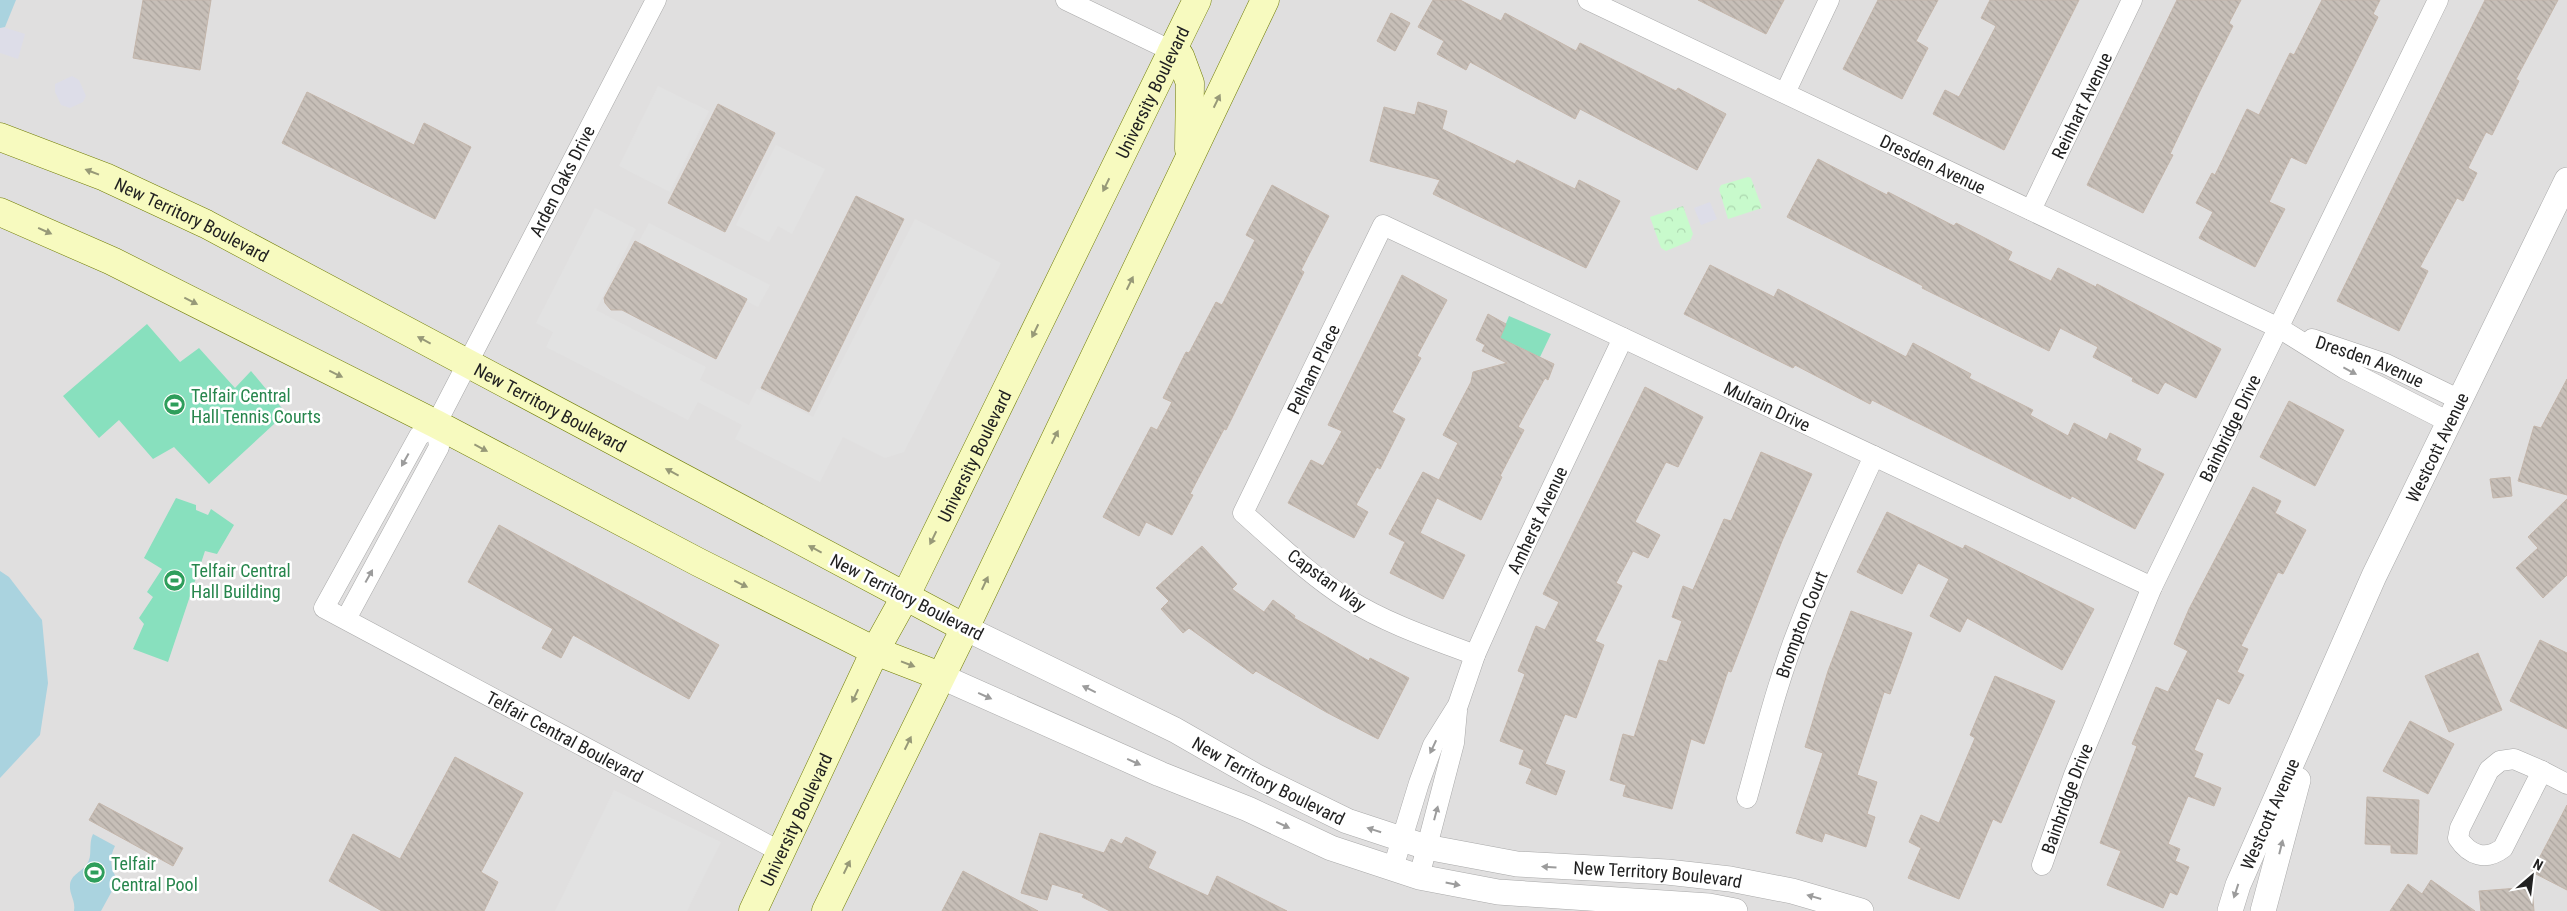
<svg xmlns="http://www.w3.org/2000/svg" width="2567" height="911" font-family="'Roboto Condensed',sans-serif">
<defs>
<pattern id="park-crowns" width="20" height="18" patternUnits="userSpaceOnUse" patternTransform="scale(1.25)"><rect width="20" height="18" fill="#c8facc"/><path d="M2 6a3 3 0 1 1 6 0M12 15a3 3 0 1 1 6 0" fill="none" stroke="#acd6af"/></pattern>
<pattern id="building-back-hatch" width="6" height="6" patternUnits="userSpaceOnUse" patternTransform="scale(1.25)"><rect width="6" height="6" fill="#c7bfb8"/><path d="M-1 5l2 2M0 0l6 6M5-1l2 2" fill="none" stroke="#aba49e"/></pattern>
</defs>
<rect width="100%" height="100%" fill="#f2efe9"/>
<!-- residential -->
<rect fill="#e0dfdf" x="0" y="0" width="2567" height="911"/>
<!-- park -->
<g fill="url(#park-crowns)">
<path d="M1748,177L1751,178L1762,208L1728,219L1719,189L1721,185Z"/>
<path d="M1683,206L1693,234L1690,241L1666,251L1661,248L1650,217Z"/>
</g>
<!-- pitch -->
<g fill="#88e0be">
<path d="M1509,316L1551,334L1540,357L1500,338Z"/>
<path d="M147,324L180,362L199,348L235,388L251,371L286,413L209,484L174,447L153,459L119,420L99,438L63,396Z"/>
<path d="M176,498L196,505V510L208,515L211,509L234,525L217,554L205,551L168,662L133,649L144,624L139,618L153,597L147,592L162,569L144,558Z"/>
</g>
<!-- parking -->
<g fill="#e2e2e2">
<path d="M658,86L709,111L670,192L619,166Z"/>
<path d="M776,145L825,169L792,234L778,226L769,242L736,225Z"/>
<path d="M595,208L636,229L596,310L706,367L700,380L749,405L757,389L813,417L915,219L1001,263L904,452L885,458L843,437L820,482L735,439L742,425L698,402L688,420L546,347L553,332L536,323Z"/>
<path d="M649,223L770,285L758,307L637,245Z"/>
<path d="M614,790L721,842L687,911H555Z"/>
</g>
<!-- plaza -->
<g fill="#dddde8">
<path d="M0,26L25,34L18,59L0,53Z"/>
<path d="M72,76L79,80L86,96L83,102L70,108L61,105L55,92V84Z"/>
<path d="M1710,202L1717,219L1701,225L1694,208Z"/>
</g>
<!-- water -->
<g fill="#aad3df">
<path d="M0,0H16L5,27L0,28Z"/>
<path d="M0,571L9,577L42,620L48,683L40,735L0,778Z"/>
<path d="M93,834L115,846C109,857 110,870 118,880L101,911H74C76,901 69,894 70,885C71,874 82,872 87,864C93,856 88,844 93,834Z"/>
</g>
<!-- building -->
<g fill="url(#building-back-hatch)" stroke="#c4b6ab">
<path d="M143,0H211L200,70L133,58Z"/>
<path d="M1433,0H1460L1501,21L1505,13L1576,51L1580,43L1676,91L1678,88L1726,114L1697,170L1580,109L1575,119L1470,62L1466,70L1437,54L1444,41L1418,27Z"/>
<path d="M1698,0H1784L1766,34Z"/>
<path d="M1878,0H1938L1916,41L1928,48L1902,99L1843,69Z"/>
<path d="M1990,0H2079L2004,150L1933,114L1945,90L1959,97L1984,49L1996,26L1981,18Z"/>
<path d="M2177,0H2241L2229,23L2233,26L2201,89L2170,154L2173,155L2143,213L2087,185Z"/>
<path d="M2322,0H2380L2373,14L2378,17L2306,164L2291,157L2269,202L2285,209L2255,267L2199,238L2213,212L2196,203L2212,173L2215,175L2247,109L2259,115L2290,53L2294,55Z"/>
<path d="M2485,0H2558L2516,79L2519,81L2492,135L2486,132L2468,168L2477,173L2463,201L2457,198L2420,267L2428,271L2399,331L2337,301Z"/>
<path d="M1391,13L1410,23L1395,51L1377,41Z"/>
<path d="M307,92L414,145L424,123L471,147L435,219L282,143Z"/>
<path d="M1418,102L1447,111L1442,129L1515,164L1517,160L1575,189L1579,180L1620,201L1586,268L1433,194L1440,180L1370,161L1384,107L1415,115Z"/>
<path d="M718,104L775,133L725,232L668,203Z"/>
<path d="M1818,159L1887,195L1888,192L1954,226L1956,223L2012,252L2008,260L2051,281L2058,268L2096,287L2097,284L2221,349L2196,398L2165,382L2158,394L2132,381L2133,378L2093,357L2098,347L2060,328L2049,351L1922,288L1923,286L1787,217Z"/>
<path d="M1272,185L1329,216L1301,270L1304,272L1282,317L1226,430L1224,429L1190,494L1193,495L1172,535L1146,522L1139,536L1103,517L1151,427L1157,430L1172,402L1163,398L1186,352L1189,353L1216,302L1222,305L1255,240L1246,235Z"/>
<path d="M856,196L904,219L809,412L761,388Z"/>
<path d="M635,241L747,299L716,359L622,310H611L605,303L604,298Z"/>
<path d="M1710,265L1774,297L1778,289L1906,357L1913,343L1971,374L1969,378L2033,410L2030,415L2068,436L2074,423L2107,440L2110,433L2141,449L2136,460L2164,474L2135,529L2072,496L2070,499L1872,400L1870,404L1795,365L1793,368L1684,314Z"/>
<path d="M1402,275L1447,300L1417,356L1421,358L1392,412L1405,419L1380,469L1377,467L1356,505L1368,512L1354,538L1288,503L1311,460L1323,466L1342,431L1328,425Z"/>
<path d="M1488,314L1506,324L1500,338L1554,364L1548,380L1545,378L1518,427L1524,430L1500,476L1502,477L1481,520L1437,498L1420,533L1465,555L1443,599L1390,573L1405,542L1389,534L1423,472L1439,480L1458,443L1443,435L1471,382L1473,372L1507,363L1482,351L1485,345L1476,340Z"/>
<path d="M2567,379V495L2518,481L2534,426L2541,428Z"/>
<path d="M1645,387L1703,417L1678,467L1666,462L1635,522L1660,535L1648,558L1633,551L1616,583L1622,586L1595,641L1604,645L1576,718L1565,714L1545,764L1565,771L1556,795L1526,783L1532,769L1519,764L1524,750L1500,741L1525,674L1518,671L1536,626L1545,630L1559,602L1543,594Z"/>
<path d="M2289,401L2344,430L2315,486L2260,457Z"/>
<path d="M1761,452L1812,474L1782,541L1731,672L1728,671L1704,744L1691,739L1672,809L1623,796L1626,785L1610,780L1623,734L1634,737L1659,660L1667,662L1682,621L1672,617L1683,586L1693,590L1724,519L1731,521Z"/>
<path d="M2510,477L2512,496L2493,498L2490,479Z"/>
<path d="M2253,487L2281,501L2275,513L2306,530L2283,574L2278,572L2241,646L2248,649L2237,672L2244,675L2229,704L2217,698L2194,750L2203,754L2194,777L2221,788L2214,806L2188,796L2168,844L2180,849L2175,861L2189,867L2177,895L2170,892L2163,908L2107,885L2121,851L2100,843L2137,746L2132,744L2156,687L2168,692L2188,651L2174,644L2189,609Z"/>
<path d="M2567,499V575L2543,598L2516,568L2538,548L2528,537Z"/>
<path d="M1887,512L1963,549L1965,545L2094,609L2062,670L1967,618L1960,632L1930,616L1949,579L1918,563L1902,594L1857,572Z"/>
<path d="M499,525L719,645L689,699L573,635L561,658L542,648L553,629L468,582Z"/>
<path d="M1202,546L1237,584L1232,589L1264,612L1273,600L1295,616L1294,618L1369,661L1370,658L1409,678L1378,739L1326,712L1256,671L1253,674L1189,628L1183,633L1161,609L1169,601L1156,588Z"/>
<path d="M1851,611L1912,633L1890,694L1884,692L1857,775L1877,782L1867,814L1875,817L1866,847L1825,833L1822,842L1796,833L1823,753L1805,747L1828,671Z"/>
<path d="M2540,640L2567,653V729L2510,701Z"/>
<path d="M2478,653L2502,710L2449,732L2425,676Z"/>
<path d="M1995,676L2055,701L2001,823L1993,819L1959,899L1908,878L1921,848L1909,842L1921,815L1939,823L1975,738L1970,735Z"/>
<path d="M2410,721L2454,744L2428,794L2383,771Z"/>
<path d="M455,757L523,793L481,872L498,882L484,911H382L329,881L353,834L400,859Z"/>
<path d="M2367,797L2419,800L2417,854L2391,853V845L2365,844Z"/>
<path d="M99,803L183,848L173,866L89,820Z"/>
<path d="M2567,805V890L2532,872Z"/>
<path d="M1040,833L1104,853L1111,839L1122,844L1126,837L1156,852L1148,868L1208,896L1217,876L1287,911H1110L1082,897L1084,894L1052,884L1047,900L1021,893Z"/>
<path d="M963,871L1038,911H942Z"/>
<path d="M2431,880L2475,911H2390L2408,884L2422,894Z"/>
<path d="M2532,887L2534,911H2481L2479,891Z"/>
</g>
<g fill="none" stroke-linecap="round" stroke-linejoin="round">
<defs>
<g id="minor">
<path id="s1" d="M656,0L436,424L419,436L324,608L783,853"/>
<path d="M1066,0L1172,51"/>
<path id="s2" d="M1588,0L2279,328L2345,369L2449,422"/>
<path d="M1785,93L1829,0"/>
<path id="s3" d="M2031,210L2132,0"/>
<path id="s4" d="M2312,339L2386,364L2460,400"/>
<path d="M346,619L439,447L436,424"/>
<path id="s5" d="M1475,655C1433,639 1388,624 1349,600C1311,576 1277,543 1243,513L1383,225L2152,587"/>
<path d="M2514,759L2542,771L2503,848C2486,861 2470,856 2458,838L2460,828L2489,770L2500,761Z"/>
<path d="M2542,771L2567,784"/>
<path id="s6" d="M1747,798C1763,741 1777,682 1799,627C1821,569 1848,513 1874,456"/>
<path id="s7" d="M2042,865L2074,775L2152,587L2438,0"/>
<path id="s8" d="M1393,868L1419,783L1433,745L1458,705L1475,655L1512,572L1623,338"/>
<path d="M1419,877L1454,743L1457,711"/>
</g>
<g id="tertiary">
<path id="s9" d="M965,628L1175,730L1257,777L1347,821L1426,847L1517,864L1667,872L1730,879L1792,891L1861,911"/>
<path d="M940,676L1160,774L1248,809L1331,848L1419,877L1498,892L1709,906L1735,911"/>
<path id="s10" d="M2230,911L2238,885L2374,576L2567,180"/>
<path d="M2263,911L2298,780"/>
</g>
<g id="secondary">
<path d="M1172,51L1180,56L1190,83L1189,149"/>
<path id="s11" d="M0,137L105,177L206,224L965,628"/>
<path d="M0,212L112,261L436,424L698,562L875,651L940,676"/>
<path id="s12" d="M753,911L875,651L905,597L1197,0"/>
<path d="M826,911L965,628L1265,0"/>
</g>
</defs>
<!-- minor casing -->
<use href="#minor" stroke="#a9a9a9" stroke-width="21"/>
<!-- tertiary casing -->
<use href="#tertiary" stroke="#a9a9a9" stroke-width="26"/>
<!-- secondary casing -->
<use href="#secondary" stroke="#707d05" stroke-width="29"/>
<!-- minor -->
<use href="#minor" stroke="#fff" stroke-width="20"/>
<!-- tertiary -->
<use href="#tertiary" stroke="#fff" stroke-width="25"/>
<!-- secondary -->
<use href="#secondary" stroke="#f7fabf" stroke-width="28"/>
</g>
<!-- one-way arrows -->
<defs><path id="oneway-solid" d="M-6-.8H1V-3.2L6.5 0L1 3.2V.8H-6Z" transform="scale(1.25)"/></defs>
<g fill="#979978">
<use href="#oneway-solid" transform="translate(1217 101) rotate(-64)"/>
<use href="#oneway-solid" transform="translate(92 172) rotate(-159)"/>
<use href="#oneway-solid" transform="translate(1106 185) rotate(116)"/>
<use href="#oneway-solid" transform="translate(45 231) rotate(24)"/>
<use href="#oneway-solid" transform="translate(1130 283) rotate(-64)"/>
<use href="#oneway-solid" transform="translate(191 301) rotate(27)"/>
<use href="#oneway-solid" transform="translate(1035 331) rotate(116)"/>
<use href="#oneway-solid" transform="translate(424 340) rotate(-152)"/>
<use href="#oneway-solid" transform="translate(336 374) rotate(26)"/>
<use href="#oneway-solid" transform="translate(1055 437) rotate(-64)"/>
<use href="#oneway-solid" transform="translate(481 448) rotate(28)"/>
<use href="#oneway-solid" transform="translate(672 472) rotate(-152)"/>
<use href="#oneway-solid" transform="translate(933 538) rotate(116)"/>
<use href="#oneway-solid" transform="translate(815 549) rotate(-152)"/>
<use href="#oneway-solid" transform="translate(985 583) rotate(-65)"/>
<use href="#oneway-solid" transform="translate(741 584) rotate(26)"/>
<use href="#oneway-solid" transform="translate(908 664) rotate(21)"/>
<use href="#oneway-solid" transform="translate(855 696) rotate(115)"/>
<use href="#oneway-solid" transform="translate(908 743) rotate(-64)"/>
<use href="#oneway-solid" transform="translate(847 867) rotate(-64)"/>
</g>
<g fill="#9c9c9c">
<use href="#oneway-solid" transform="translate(2350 371) rotate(28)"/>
<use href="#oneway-solid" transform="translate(405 460) rotate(119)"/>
<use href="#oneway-solid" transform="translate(369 576) rotate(-61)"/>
<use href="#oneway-solid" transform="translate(1089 689) rotate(-154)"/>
<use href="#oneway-solid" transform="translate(985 696) rotate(24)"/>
<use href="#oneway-solid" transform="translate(1433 747) rotate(115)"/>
<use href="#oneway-solid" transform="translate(1134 762) rotate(24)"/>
<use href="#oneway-solid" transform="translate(1436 813) rotate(-75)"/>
<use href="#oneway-solid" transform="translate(1283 825) rotate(25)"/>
<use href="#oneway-solid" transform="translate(1374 830) rotate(-162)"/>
<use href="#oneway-solid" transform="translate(2281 847) rotate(-76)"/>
<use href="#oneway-solid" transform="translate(1549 867) rotate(-176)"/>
<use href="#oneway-solid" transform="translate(1453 884) rotate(11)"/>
<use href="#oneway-solid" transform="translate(2236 891) rotate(108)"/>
<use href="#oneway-solid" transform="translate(1814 897) rotate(-164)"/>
</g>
<!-- icons -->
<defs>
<symbol id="stadium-disc" viewBox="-11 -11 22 22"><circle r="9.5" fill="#2e9e5b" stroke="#fff"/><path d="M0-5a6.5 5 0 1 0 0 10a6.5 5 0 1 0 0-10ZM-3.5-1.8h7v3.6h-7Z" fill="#fff"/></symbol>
</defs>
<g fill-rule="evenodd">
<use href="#stadium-disc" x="162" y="392" width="25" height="25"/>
<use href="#stadium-disc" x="162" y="568" width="25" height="25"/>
<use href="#stadium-disc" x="82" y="860" width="25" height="25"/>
</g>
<g text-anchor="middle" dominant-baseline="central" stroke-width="5" stroke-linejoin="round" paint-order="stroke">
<!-- street labels -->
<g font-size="18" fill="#222" stroke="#fff">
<text stroke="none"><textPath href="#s12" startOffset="911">University Boulevard</textPath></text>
<text stroke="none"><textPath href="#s3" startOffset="116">Reinhart Avenue</textPath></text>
<text stroke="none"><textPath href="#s2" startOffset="382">Dresden Avenue</textPath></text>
<text transform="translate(562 181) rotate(-63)">Arden Oaks Drive</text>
<text stroke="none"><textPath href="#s11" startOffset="209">New Territory Boulevard</textPath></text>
<text stroke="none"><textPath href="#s4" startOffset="62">Dresden Avenue</textPath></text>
<text stroke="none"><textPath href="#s5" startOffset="435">Pelham Place</textPath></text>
<text stroke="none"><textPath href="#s5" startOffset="1020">Mulrain Drive</textPath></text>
<text stroke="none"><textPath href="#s11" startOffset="614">New Territory Boulevard</textPath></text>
<text stroke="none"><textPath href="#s7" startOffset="476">Bainbridge Drive</textPath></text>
<text stroke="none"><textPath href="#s10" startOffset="508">Westcott Avenue</textPath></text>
<text stroke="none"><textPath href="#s12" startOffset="506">University Boulevard</textPath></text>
<text stroke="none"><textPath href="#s8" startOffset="378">Amherst Avenue</textPath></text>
<text transform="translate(1327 580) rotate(36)">Capstan Way</text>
<text transform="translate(907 597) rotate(27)">New Territory Boulevard</text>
<text stroke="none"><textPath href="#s6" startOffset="182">Brompton Court</textPath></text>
<text stroke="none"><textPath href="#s1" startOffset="968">Telfair Central Boulevard</textPath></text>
<text stroke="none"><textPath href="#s9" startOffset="340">New Territory Boulevard</textPath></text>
<text stroke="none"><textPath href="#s7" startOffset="71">Bainbridge Drive</textPath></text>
<text stroke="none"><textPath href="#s10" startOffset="105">Westcott Avenue</textPath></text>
<text stroke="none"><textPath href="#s12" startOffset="101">University Boulevard</textPath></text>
<text stroke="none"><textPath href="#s9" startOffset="745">New Territory Boulevard</textPath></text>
</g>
<!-- leisure labels -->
<g font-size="18" fill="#27864d" stroke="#fff" text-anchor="start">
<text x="191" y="395">Telfair Central<tspan x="191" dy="21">Hall Tennis Courts</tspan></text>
<text x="191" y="570">Telfair Central<tspan x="191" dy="21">Hall Building</tspan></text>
<text x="111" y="863">Telfair<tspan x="111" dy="21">Central Pool</tspan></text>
</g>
</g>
<!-- north arrow -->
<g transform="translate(2532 876) rotate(28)" stroke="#ffffff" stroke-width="4" paint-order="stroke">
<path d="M0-4L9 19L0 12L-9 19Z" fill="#222222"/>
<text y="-8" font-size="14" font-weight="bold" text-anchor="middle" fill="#222222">N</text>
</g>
</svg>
